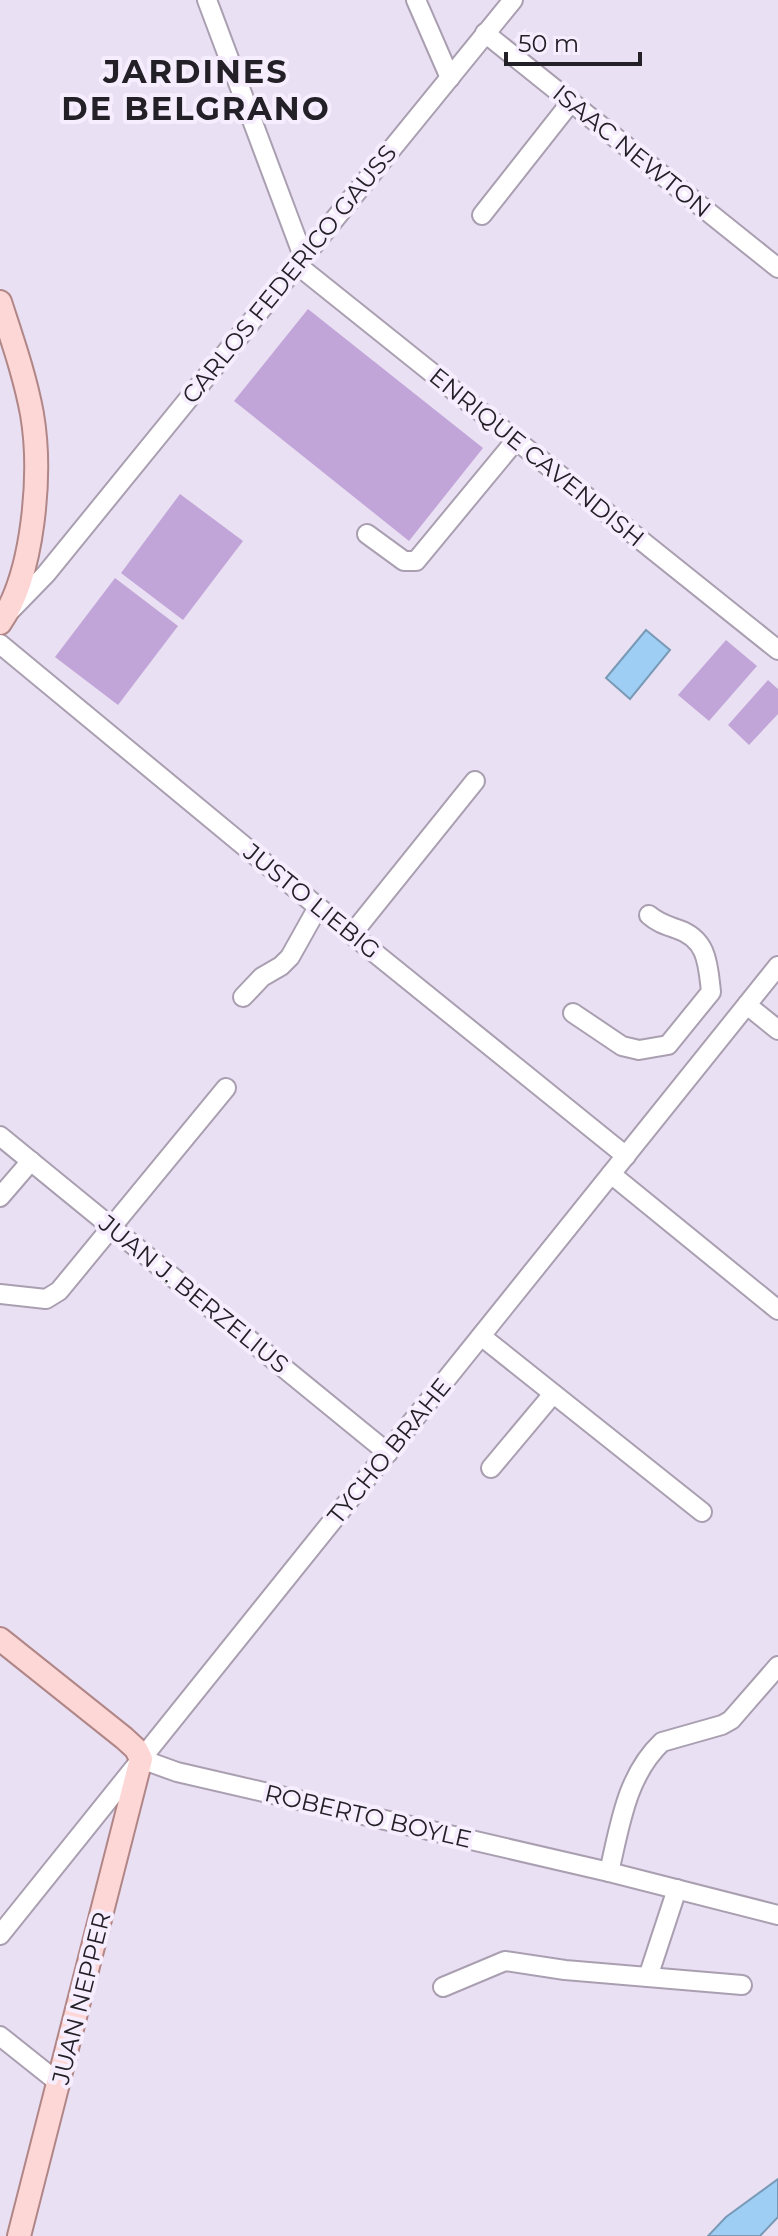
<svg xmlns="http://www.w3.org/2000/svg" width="778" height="2236" font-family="Montserrat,sans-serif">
<rect width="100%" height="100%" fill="#eae0f3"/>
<!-- green -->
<g fill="#c1a5d8">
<path d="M308,309L483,448L409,541L234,401Z"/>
<path d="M180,494L243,541L183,620L121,573Z"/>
<path d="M115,578L178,626L118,705L55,657Z"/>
<path d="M726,640L757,666L709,721L678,695Z"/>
<path d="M768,680L778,689V714L749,745L728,725Z"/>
</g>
<!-- water -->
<g fill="#9ecef4" stroke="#799ab6" stroke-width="2">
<path d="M646,630L670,650L630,699L606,678Z"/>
<path d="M778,2179V2217L760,2236H708L726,2217Z"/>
</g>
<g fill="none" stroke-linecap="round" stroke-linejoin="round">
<defs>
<g id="minor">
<path d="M207,0L303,256"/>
<path d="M416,0L450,78"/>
<path d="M485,33L778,268"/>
<path d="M482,215L571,102"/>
<path d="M296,264L778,650"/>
<path d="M367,534L404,561H416L516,440"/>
<path d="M9,612L46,574L513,0"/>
<path d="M0,644L318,907L626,1156"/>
<path d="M352,934L475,781"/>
<path d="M243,997L262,977L281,966L290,957L318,907"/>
<path d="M747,1005L778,1030"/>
<path d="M573,1013L622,1046L639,1050L668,1045L711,992C708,965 708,939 677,929C666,925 658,923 649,915"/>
<path d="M0,1136L388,1453"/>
<path d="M611,1174L778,1310"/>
<path d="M0,1197L31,1161"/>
<path d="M0,1294L46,1299L59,1291L226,1088"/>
<path d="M481,1336L702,1512"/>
<path d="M491,1468L553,1394"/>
<path d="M141,1759L177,1772L609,1872L778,1915"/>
<path d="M609,1872C620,1826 626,1776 662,1742L722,1725L731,1720L778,1666"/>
<path d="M0,1935L778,966"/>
<path d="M648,1977L677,1889"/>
<path d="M443,1987L505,1961L565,1970L742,1985"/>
<path d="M0,2036L59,2083"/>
</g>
<g id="major">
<path d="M0,302C12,339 25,376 32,414C42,473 34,574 0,623"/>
<path d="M0,1639L124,1738L136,1749L141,1759L19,2236"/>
</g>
</defs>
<!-- minor casing -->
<use href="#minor" stroke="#a99fb1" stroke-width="22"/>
<!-- major casing -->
<use href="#major" stroke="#b08687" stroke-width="26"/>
<!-- minor -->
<use href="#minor" stroke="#fff" stroke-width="18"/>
<!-- major -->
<use href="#major" stroke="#fdd7d6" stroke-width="22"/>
</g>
<g text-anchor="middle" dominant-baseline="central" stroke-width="8" stroke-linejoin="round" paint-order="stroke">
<!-- street labels -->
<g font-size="24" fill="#242027" stroke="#f6eefe">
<text transform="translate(632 151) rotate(39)">ISAAC NEWTON</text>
<text transform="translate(289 274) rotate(-51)">CARLOS FEDERICO GAUSS</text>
<text transform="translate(537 457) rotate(39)">ENRIQUE CAVENDISH</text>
<text transform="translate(312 901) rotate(39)">JUSTO LIEBIG</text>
<text transform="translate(194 1294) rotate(39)">JUAN J. BERZELIUS</text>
<text transform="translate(389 1451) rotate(-51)">TYCHO BRAHE</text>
<text transform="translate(368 1816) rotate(13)">ROBERTO BOYLE</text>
<text transform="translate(81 1998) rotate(-76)">JUAN NEPPER</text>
</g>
<!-- district labels -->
<g font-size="32" font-weight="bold" letter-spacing="2" fill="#242027" stroke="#f6eefe">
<text x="196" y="71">JARDINES<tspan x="196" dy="37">DE BELGRANO</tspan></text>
</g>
</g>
<!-- scale -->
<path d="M506 52v12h134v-12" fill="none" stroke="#242027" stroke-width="4"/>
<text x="518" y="52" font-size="24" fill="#242027" stroke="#f6eefe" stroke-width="6" paint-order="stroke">50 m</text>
</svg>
